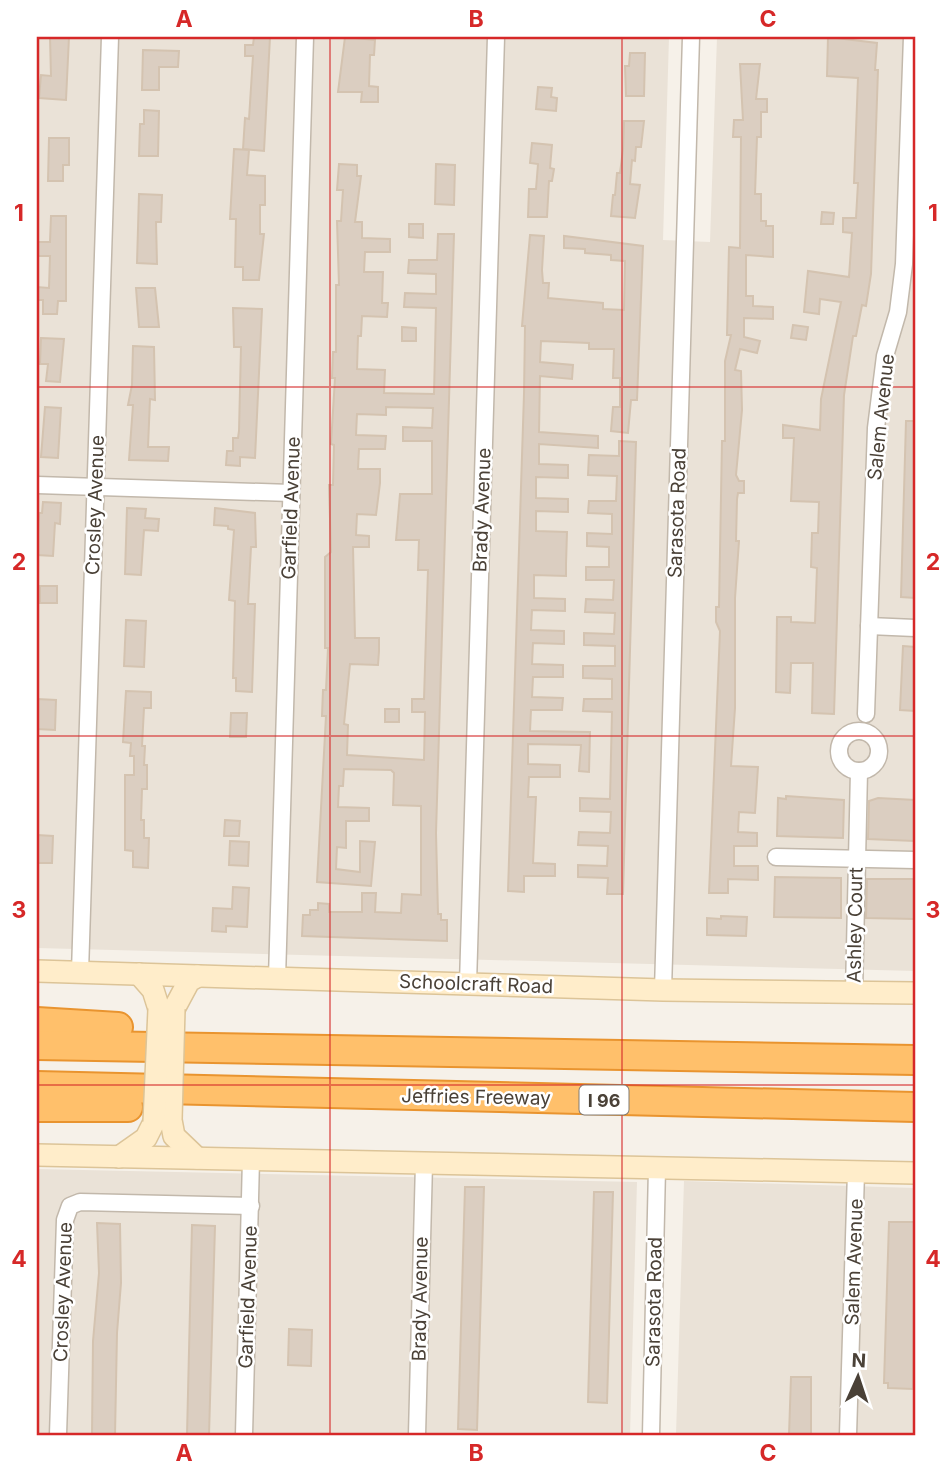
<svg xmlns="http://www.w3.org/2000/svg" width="952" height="1472" font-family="Inter,sans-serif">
<rect width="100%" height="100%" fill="#f6f1e9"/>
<!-- residential -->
<g fill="#eae2d7">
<path d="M37,37H669L663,240L710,242L717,37H915V971L37,948Z"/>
<path d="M37,1169L637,1182L630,1435H37Z"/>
<path d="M684,1181L915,1188V1435H676Z"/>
</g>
<!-- building -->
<g fill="#dbcec1" stroke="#d4c3b0" stroke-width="2" fill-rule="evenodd">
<path d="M50,37H69L66,100L39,98L41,75L51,76Z"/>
<path d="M254,37H270L264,151L243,149L245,118L249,119L253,56H245V45H253Z"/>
<path d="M345,37L375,40L374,55H370L369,86L378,87V102H361L362,92H338Z"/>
<path d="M828,37L877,43L875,70H878L871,274L866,306L862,305L856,336H853L844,395L834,714L812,713L813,663H791L790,693L776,692L777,617H791V622L815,623L817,568L811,567L812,533H818L819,502L791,501L794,438H783V425L820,430L821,399L841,302L820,299L819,314L804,312L808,271L849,277L852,233L843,232V218H856L858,183H854L858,78L827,76Z"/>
<path d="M143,50L179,51L178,67H159V90H142Z"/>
<path d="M630,53H645L644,96H626L625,66H629Z"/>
<path d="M740,64H760L756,99H767V112H761V137H757L755,194H761V221H766V226H773V257L746,255V296H753V306L773,307V319L744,318V337L760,341L757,353L740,349L735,370L741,371L742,410L736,475L739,481H744V493H738L737,499L736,541H739L735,598V708L731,766L758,767L755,813L739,812L738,832L757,833V846H734V866H758V880L728,879V893H709L720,631L716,622V607H719L722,441H725V361L731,335H727L729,247L740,248L741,137H733L734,120H743Z"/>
<path d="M538,87L552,88L551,97L557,98L556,111L536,109Z"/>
<path d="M144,110L159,111L158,156H139L140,124H144Z"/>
<path d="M624,121H644L641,147H636L635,161L632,160L630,184L640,185L635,218L611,216L613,195H615L617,173H620L623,150Z"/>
<path d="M49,138H69V165H63V181H48Z"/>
<path d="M532,143L552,145L550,168L554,169L552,181H549L547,217H528L529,189H536L538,164L530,163Z"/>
<path d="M234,149L249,150L247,175L265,176V205H260V234H264L259,280H243V267H235L236,219H230Z"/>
<path d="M339,164L357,165V176H361L355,222H362V238L390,239V252H365L364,272H383L382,303H388L387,317L362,316L361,336H358L357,369L385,370L384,393L434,394L436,308L404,307L405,293L436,294V274L408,273L409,260H437L438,234H454L436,833L438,914H441V920H447V941L302,936L303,915H310V910H318V903L329,904V912H362V893H376L375,912L401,913L402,894L421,895V806L393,805L394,773L391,770L344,769L343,786H339L338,807L369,808V821H346V848L337,847L336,869L360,872V841L375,842L371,886L317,882L326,716H322L323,690H326L328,648H325V557L331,552L329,485H333L334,445L331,444L335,378H332L333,352H336V285H339L337,221H341L343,190H337ZM386,407L433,408L432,428L403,427V441H432V494H400L396,540H419L418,570H428L424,699H412V712H425L424,760L347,755L348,725L344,724L350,664L378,665L379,651V638H355L353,547H369V536L356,535L357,514L376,515L380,483V469H358L359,449H385L386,436L356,435L357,414L386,415Z"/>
<path d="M436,164L455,165L454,205L435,204Z"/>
<path d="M139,194L162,195L161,222H156L157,264L137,263Z"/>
<path d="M822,212L834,213L833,224H821Z"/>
<path d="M51,216H66V301H58L57,314H43V300H37V287L49,288L50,256H37V242H50Z"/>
<path d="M409,224H423V238L409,237Z"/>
<path d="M530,235L544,236L542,270L543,283H549L548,298L603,303V309L624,310L625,261L611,260V255L585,253V249L564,248V236L643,246L637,400H631L628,433L611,431L613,407H620V378H613L614,349H589V343L541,341L540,362L573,365L572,379L540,376L539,432L598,436V448L539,444V464L568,465V478L536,477V498L568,499V512L536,511V531L567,532L566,564V576L534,575V598L565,599V611L532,610L531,630L564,631V644L533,643L532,664L563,665V677H533L532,697L563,698L562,710H531L530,731L590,732L589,772L579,771L581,745L528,744V764L560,765V777H529L528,797H536L533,863L555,864V876H524V892L508,891L524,394L525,326H522Z"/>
<path d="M136,288H155L159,327H139Z"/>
<path d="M233,308L262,309L255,458L240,457V466L226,465L227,451H233V438H238L239,431L241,347H234Z"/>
<path d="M793,325L808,327L806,340L791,338Z"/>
<path d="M402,327L416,328V341H402Z"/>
<path d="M41,338L64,339L60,382L46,381L48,364H40Z"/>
<path d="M133,346L154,347L155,400L150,399L148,447H169L168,461L129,460L133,405H128L132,385Z"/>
<path d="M45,407L61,408L58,458L41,457Z"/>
<path d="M906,421H915V598L901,597Z"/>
<path d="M619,441L636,442L623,894H607L608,878L578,877V865L607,866L608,846L578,845L579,832L610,833L611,812L580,811V798L610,799L612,712L583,711L584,699H612V679L583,678V666H615V646L584,645V633L614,634L615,613L585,612L586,599L613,600L614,580H586V567H609V547L587,546V533L612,534V514L588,513L589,501H616L617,476L588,475L589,455L619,456Z"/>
<path d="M43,502L61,503L60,524L55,523L53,556L37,555L39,513H42Z"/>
<path d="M127,508L146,509L145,518L159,519L158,531L144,530L141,575L125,574Z"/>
<path d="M215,508L255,513L256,547H251L248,604H255L252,692L236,691V678H233L235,601L229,600L234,530L228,529V526L214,525Z"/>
<rect x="40" y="586" width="17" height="17"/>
<path d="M126,620L146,621L144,667L124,666Z"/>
<path d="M903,646L915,647V711L900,710Z"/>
<path d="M126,691L151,692V708H144L142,746H145L144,765H147V789H142L141,820H144V838H149L148,868L133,867V851L125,850V775H134V756H130L131,743L123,742Z"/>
<path d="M37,699L56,700L55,730L37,729Z"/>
<rect x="385" y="709" width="14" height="13"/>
<path d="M231,713H247L246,737H230Z"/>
<path d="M786,796L844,800L843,838L777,836L778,798L786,799Z"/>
<path d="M878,798L915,800L914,841L868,839L869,801Z"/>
<path d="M225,820L240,821L239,836H224Z"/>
<path d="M37,835L53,836L52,863H37Z"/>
<path d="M230,841L249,842L248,866L229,865Z"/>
<path d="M775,877L841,878V918L774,917Z"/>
<path d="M867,879H915V919L866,918Z"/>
<path d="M233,887L249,888L247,927L226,926V932L212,931L213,908L232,909Z"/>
<path d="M721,916L747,917L746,936L707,935V918L721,919Z"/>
<path d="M465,1187H484L477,1430L458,1429Z"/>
<path d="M594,1192H613L607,1403L588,1402Z"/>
<path d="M889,1222H915L913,1389L888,1388V1383H884Z"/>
<path d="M97,1223L120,1224L121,1283L117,1333L115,1435H92L93,1341L99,1273Z"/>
<path d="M192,1225L215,1226L209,1435H187Z"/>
<path d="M289,1329L312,1330L311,1366L288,1365Z"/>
<path d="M791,1377H811V1435H789Z"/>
</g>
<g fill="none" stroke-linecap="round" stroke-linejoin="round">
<defs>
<g id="minor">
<path d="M37,485L291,493"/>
<path d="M869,626L915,628"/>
<path d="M866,714L876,428L885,356L898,312L904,264L912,37"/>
<circle cx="859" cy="751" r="20"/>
<path d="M776,857L915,860"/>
<path d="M80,972L110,37"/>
<path d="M277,978L305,37"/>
<path d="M468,984L496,37"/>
<path d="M663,990L691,37"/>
<path d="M854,992L859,771"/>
<path d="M58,1435L65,1220L70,1206L80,1202L251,1206"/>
<path d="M244,1435L251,1159"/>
<path d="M417,1435L424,1163"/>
<path d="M651,1435L657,1168"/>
<path d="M848,1435L856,1172"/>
</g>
<g id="secondary">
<path d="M37,971L663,990L915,993"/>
<path d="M139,974L153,990L159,1009"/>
<path d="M174,1009L189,981L198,976"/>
<path d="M171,1120L174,1136L197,1158"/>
<path d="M37,1155L915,1173"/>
<path d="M119,1157L146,1138L154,1122"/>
</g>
<g id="motorway">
<path d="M37,1022L118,1027"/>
<path d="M37,1045L915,1060"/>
<path d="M37,1086L915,1107"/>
<path d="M37,1107H128"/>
</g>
</defs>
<!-- minor casing -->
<use href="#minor" stroke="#c2b8ab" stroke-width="19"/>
<!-- secondary casing -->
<use href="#secondary" stroke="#dcc498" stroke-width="24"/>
<!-- motorway casing -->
<use href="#motorway" stroke="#e9942f" stroke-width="32"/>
<!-- minor -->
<use href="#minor" stroke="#fff" stroke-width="16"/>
<!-- secondary -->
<use href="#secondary" stroke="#ffedca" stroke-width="21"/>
<!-- motorway -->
<use href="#motorway" stroke="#ffc06b" stroke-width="28"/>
<defs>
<g id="secondary-bridge">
<path d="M171,1120L174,1009"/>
<path d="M154,1122L159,1009"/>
</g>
</defs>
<!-- secondary-bridge casing -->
<use href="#secondary-bridge" stroke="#dcc498" stroke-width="24" stroke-linecap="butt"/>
<!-- secondary-bridge -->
<use href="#secondary-bridge" stroke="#ffedca" stroke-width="21"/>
</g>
<!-- grid -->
<path fill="none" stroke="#d62828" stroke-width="2" stroke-opacity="0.55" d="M330,37V1435M622,37V1435M37,387H915M37,736H915M37,1085H915"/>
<g text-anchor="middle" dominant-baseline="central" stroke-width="5" stroke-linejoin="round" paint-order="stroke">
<!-- shield labels -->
<rect fill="#fff" stroke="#807a73" stroke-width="2" x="579.5" y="1085.5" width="49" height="29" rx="5"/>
<g font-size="18" font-weight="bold" fill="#4a4137">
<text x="604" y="1100">I 96</text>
</g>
<!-- street labels -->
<g font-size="19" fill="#4a4137" stroke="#fff">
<text transform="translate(881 417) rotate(-84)">Salem Avenue</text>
<text transform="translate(95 505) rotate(-88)">Crosley Avenue</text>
<text transform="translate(291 508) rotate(-88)">Garfield Avenue</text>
<text transform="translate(482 510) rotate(-88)">Brady Avenue</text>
<text transform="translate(677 513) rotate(-88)">Sarasota Road</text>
<text transform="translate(855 925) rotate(-89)">Ashley Court</text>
<text transform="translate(476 984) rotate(2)">Schoolcraft Road</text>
<text transform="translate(476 1097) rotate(1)">Jeffries Freeway</text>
<text transform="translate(854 1262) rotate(-88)">Salem Avenue</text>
<text transform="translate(63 1292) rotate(-88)">Crosley Avenue</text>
<text transform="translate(248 1297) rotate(-88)">Garfield Avenue</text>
<text transform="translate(420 1299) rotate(-89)">Brady Avenue</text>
<text transform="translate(654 1302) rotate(-89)">Sarasota Road</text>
</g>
</g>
<!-- border -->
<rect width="952" height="1472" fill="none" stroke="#ffffff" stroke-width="77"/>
<!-- north arrow -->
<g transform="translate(858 1377) rotate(3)" stroke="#ffffff" stroke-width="5" paint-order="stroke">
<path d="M0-5L12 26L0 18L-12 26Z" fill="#4a4137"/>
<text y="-10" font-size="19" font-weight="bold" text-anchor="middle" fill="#4a4137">N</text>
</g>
<rect x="38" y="38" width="876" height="1396" fill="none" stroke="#d62828" stroke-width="2.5"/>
<g font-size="23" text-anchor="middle" font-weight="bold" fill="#d62828">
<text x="184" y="27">A</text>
<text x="476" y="27">B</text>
<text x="768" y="27">C</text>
<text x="19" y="221">1</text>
<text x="933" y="221">1</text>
<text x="19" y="570">2</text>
<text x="933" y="570">2</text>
<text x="19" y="918">3</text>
<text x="933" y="918">3</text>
<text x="19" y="1267">4</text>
<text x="933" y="1267">4</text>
<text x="184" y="1461">A</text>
<text x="476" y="1461">B</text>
<text x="768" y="1461">C</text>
</g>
</svg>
